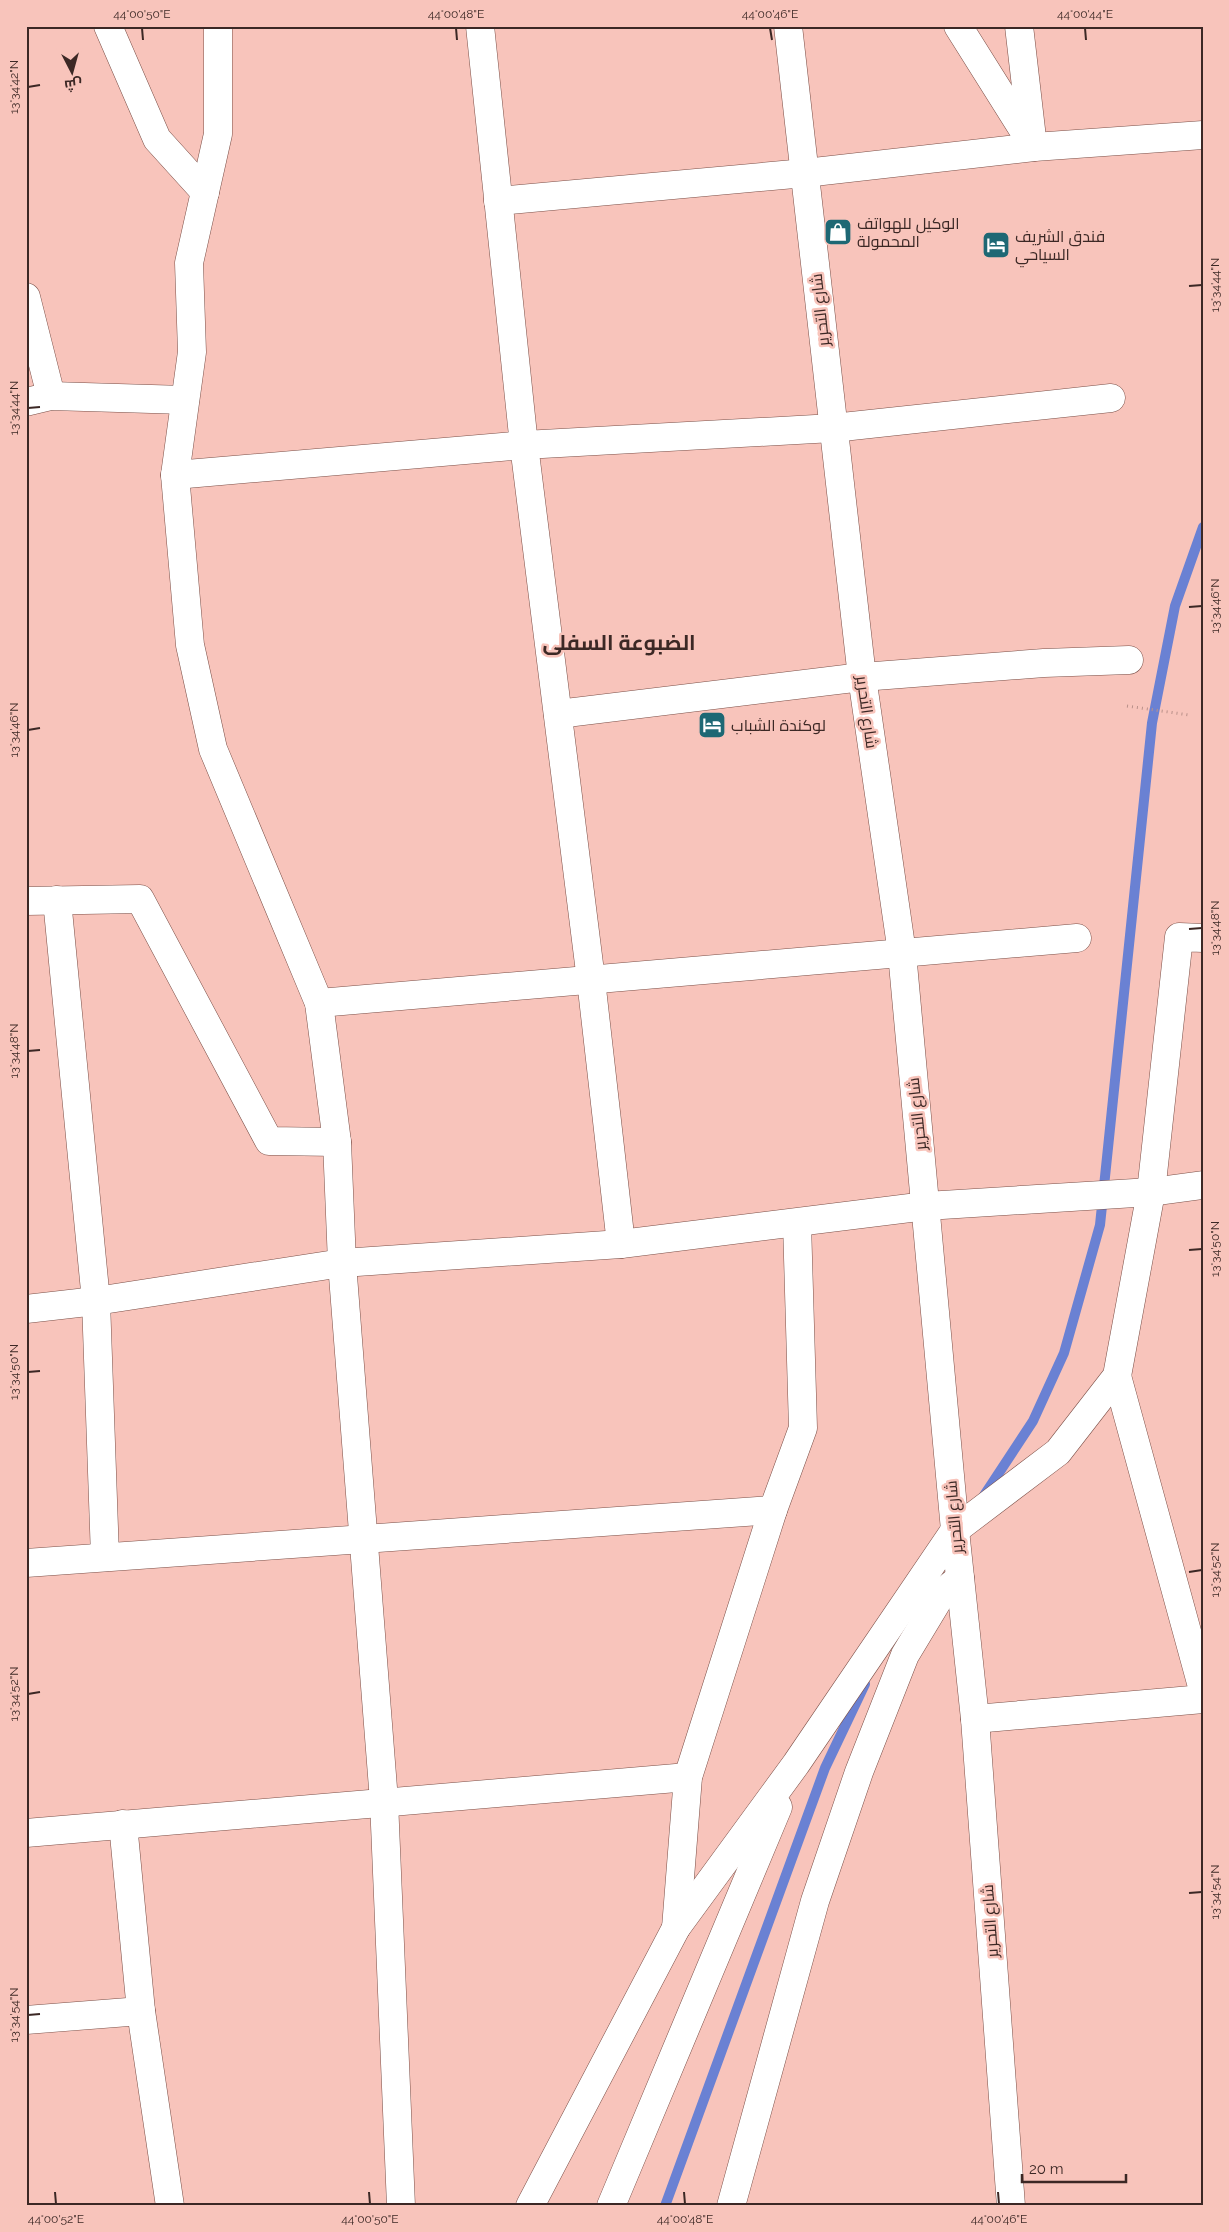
<svg xmlns="http://www.w3.org/2000/svg" width="1229" height="2232" font-family="Raleway,Cairo,sans-serif">
<rect width="100%" height="100%" fill="#f8c4bb"/>
<g fill="none" stroke-linecap="round" stroke-linejoin="round">
<!-- stream -->
<g stroke="#6a81d3" stroke-width="10">
<path d="M983,1497L1033,1421L1064,1353L1100,1225L1152,723L1175,606L1203,527"/>
<path d="M665,2206L825,1768L865,1684"/>
</g>
<defs>
<g id="street">
<path d="M108,26L157,139L205,192"/>
<path d="M218,26V134L189,263L192,352L175,475L190,645L213,749L319,1003L337,1142L342,1263L384,1801L401,2206"/>
<path d="M480,26L524,445L591,980L621,1244"/>
<path d="M958,26L1034,147"/>
<path d="M1019,26L1032,138"/>
<path d="M498,201L805,173L1034,147L1203,135"/>
<path d="M26,297L51,396"/>
<path d="M26,402L51,396L185,400"/>
<path d="M175,475L524,445L833,428L1111,398"/>
<path d="M558,714L862,677L1044,663L1129,660"/>
<path d="M57,900L96,1301L105,1557"/>
<path d="M26,901L140,899L269,1141L337,1142"/>
<path d="M319,1003L1077,938"/>
<path d="M26,1309L96,1301L342,1263L621,1244L926,1206L1151,1192L1203,1185"/>
<path d="M1117,1376L1203,1690"/>
<path d="M26,1563L773,1510"/>
<path d="M975,1719L1203,1699"/>
<path d="M123,1824L141,2011L170,2206"/>
<path d="M26,1833L688,1777"/>
<path d="M676,1928L688,1777L773,1510L803,1428L797,1223"/>
<path d="M26,2020L141,2011"/>
<path d="M530,2206L676,1928L796,1764L955,1530L1058,1452L1117,1376L1151,1192L1179,937L1203,938"/>
<path d="M611,2206L778,1807"/>
<path d="M731,2206L815,1901L859,1772L905,1655L943,1592L960,1578"/>
</g>
<path id="secondary" d="M788,26L862,677L902,953L955,1530L975,1719L1011,2206"/>
</defs>
<!-- street casing -->
<use href="#street" stroke="#7b4f47" stroke-width="29"/>
<!-- secondary casing -->
<use href="#secondary" stroke="#7b4f47" stroke-width="29"/>
<!-- path -->
<path stroke="#b99089" stroke-width="3" stroke-dasharray="1 4" stroke-linecap="butt" d="M1127,706L1189,715"/>
<!-- street -->
<use href="#street" stroke="#fff" stroke-width="28"/>
<!-- secondary -->
<use href="#secondary" stroke="#fff" stroke-width="28"/>
</g>
<!-- ticks -->
<path fill="none" stroke="#3c2825" stroke-width="2" d="M142,28L143,40M456,28L457,40M770,28L772,40M1085,28L1086,40M28,87L40,85M1189,286L1202,285M28,408L40,407M1189,607L1202,606M28,730L40,728M1189,929L1202,928M28,1051L40,1050M1189,1250L1202,1249M28,1372L40,1371M1189,1572L1202,1570M28,1694L40,1692M1189,1893L1202,1892M28,2015L40,2014M55,2192L56,2204M369,2192L370,2204M684,2192L685,2204M998,2192L999,2204"/>
<!-- icons -->
<defs>
<symbol id="shop-square" viewBox="-11 -11 22 22"><rect x="-9" y="-9" width="18" height="18" rx="4" fill="#1e6874" stroke="#f8c4bb"/><path d="M-5-2.5h2.3a2.7 3.5 0 0 1 5.4 0H5L5.5 6h-11ZM-1.5-2.5h3a1.5 2.3 0 0 0-3 0Z" fill="#fff"/></symbol>
<symbol id="hotel-square" viewBox="-11 -11 22 22"><rect x="-9" y="-9" width="18" height="18" rx="4" fill="#1e6874" stroke="#f8c4bb"/><path d="M-6-4.5h1.5V1H6V5H4.5V3h-9V5H-6ZM-4 0a1.8 1.8 0 1 1 3.6 0ZM.5 0V-2.5h3Q6-2.5 6 0Z" fill="#fff"/></symbol>
</defs>
<g fill-rule="evenodd">
<use href="#shop-square" x="822" y="216" width="32" height="32"/>
<use href="#hotel-square" x="980" y="229" width="32" height="32"/>
<use href="#hotel-square" x="696" y="709" width="32" height="32"/>
</g>
<g text-anchor="middle" dominant-baseline="central" stroke-width="5" stroke-linejoin="round" paint-order="stroke">
<!-- poi labels -->
<g font-size="16" fill="#3c2825" stroke="#f8c4bb" text-anchor="start">
<text x="857" y="223">الوكيل للهواتف<tspan x="857" dy="18">المحمولة</tspan></text>
<text x="1015" y="236">فندق الشريف<tspan x="1015" dy="18">السياحي</tspan></text>
<text x="731" y="725">لوكندة الشباب</text>
</g>
<!-- street labels -->
<g font-size="16" fill="#3c2825" stroke="#f8c4bb">
<text transform="translate(820 310) rotate(-96)">شارع التحرير</text>
<text transform="translate(867 712) rotate(82)">شارع التحرير</text>
<text transform="translate(917 1114) rotate(-96)">شارع التحرير</text>
<text transform="translate(954 1517) rotate(-95)">شارع التحرير</text>
<text transform="translate(990 1921) rotate(-94)">شارع التحرير</text>
</g>
<!-- district labels -->
<g font-size="21" font-weight="bold" fill="#3c2825" stroke="#f8c4bb">
<text x="619" y="642">الضبوعة السفلى</text>
</g>
</g>
<!-- border -->
<rect width="1229" height="2232" fill="none" stroke="#f8c4bb" stroke-width="55"/>
<!-- north arrow -->
<g transform="translate(72 72) rotate(174)" stroke="#f8c4bb" stroke-width="4" paint-order="stroke">
<path d="M0-4L9 19L0 12L-9 19Z" fill="#3c2825"/>
<text y="-8" font-size="14" font-weight="bold" text-anchor="middle" fill="#3c2825">ش</text>
</g>
<!-- scale -->
<path d="M1022 2174v8h104v-8" fill="none" stroke="#3c2825" stroke-width="2.5"/>
<text x="1029" y="2174" font-size="15" fill="#3c2825" stroke="#f8c4bb" stroke-width="4" paint-order="stroke">20 m</text>
<rect x="28" y="28" width="1174" height="2176" fill="none" stroke="#3c2825" stroke-width="2"/>
<g font-size="12" text-anchor="middle" fill="#3c2825">
<text x="142" y="18">44°00'50"E</text>
<text x="456" y="18">44°00'48"E</text>
<text x="770" y="18">44°00'46"E</text>
<text x="1085" y="18">44°00'44"E</text>
<text transform="translate(14 87) rotate(-90)" y="4">13°34'42"N</text>
<text transform="translate(1215 285) rotate(-90)" y="4">13°34'44"N</text>
<text transform="translate(14 408) rotate(-90)" y="4">13°34'44"N</text>
<text transform="translate(1215 606) rotate(-90)" y="4">13°34'46"N</text>
<text transform="translate(14 730) rotate(-90)" y="4">13°34'46"N</text>
<text transform="translate(1215 928) rotate(-90)" y="4">13°34'48"N</text>
<text transform="translate(14 1051) rotate(-90)" y="4">13°34'48"N</text>
<text transform="translate(1215 1249) rotate(-90)" y="4">13°34'50"N</text>
<text transform="translate(14 1372) rotate(-90)" y="4">13°34'50"N</text>
<text transform="translate(1215 1570) rotate(-90)" y="4">13°34'52"N</text>
<text transform="translate(14 1694) rotate(-90)" y="4">13°34'52"N</text>
<text transform="translate(1215 1892) rotate(-90)" y="4">13°34'54"N</text>
<text transform="translate(14 2015) rotate(-90)" y="4">13°34'54"N</text>
<text x="56" y="2223">44°00'52"E</text>
<text x="370" y="2223">44°00'50"E</text>
<text x="685" y="2223">44°00'48"E</text>
<text x="999" y="2223">44°00'46"E</text>
</g>
</svg>
